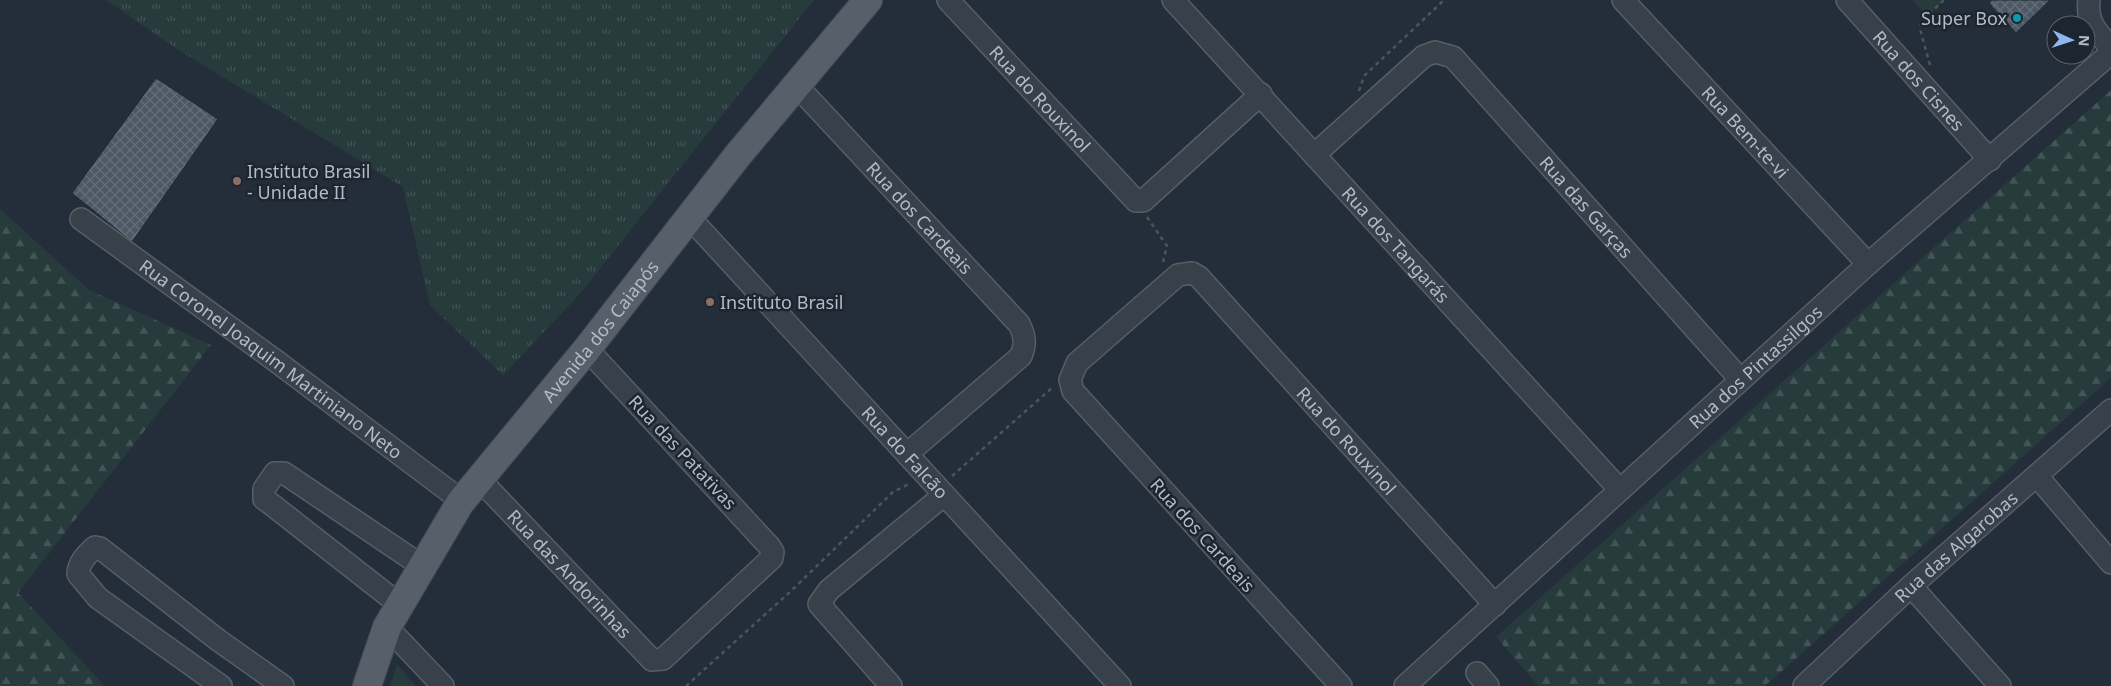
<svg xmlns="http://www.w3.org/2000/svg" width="2111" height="686" font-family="'Noto Sans',sans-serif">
<defs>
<pattern id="grass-tufts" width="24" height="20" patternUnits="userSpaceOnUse" patternTransform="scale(1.25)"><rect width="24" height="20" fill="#273b3c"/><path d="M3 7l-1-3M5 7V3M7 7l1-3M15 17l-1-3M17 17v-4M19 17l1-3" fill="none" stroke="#445557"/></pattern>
<pattern id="forest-firs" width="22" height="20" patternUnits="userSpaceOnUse" patternTransform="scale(1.25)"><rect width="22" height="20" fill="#273b3c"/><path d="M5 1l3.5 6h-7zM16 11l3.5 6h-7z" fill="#445557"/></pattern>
<pattern id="building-cross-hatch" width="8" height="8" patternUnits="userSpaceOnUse" patternTransform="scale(1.25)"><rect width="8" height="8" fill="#4c5865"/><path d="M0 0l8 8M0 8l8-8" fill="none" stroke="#636e7a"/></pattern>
</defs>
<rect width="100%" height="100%" fill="#242e3a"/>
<!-- grass -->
<path fill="url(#grass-tufts)" d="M106,0H814L578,296L503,375L430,305L403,187L177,49Z"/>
<!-- forest -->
<g fill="url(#forest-firs)">
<path d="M2111,90V378L1765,686H1539L1496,637Z"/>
<path d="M0,209L89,290L211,345L18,593L105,686H0Z"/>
</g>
<!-- green -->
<g fill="#273b3c">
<path d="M1912,0H1945L1927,16Z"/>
<path d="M397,664L416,686H390Z"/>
</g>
<!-- building -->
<g fill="url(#building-cross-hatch)" stroke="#1f2731">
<path d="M1992,0H2050L2016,33L1989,3Z"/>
<path d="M156,78L218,119L132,242L72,193Z"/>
</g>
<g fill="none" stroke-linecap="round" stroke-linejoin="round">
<defs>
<g id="minor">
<path id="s1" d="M948,0L1136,201H1143L1261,94"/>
<path id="s2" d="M1173,0L1620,490"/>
<path id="s3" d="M1623,0L1868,264"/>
<path id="s4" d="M1847,0L1990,160"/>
<path d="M2089,0C2086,22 2097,32 2111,48"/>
<path id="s5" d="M797,86L1019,324C1025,336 1026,344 1021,356L907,454"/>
<path id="s6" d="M1314,155L1424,56L1435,52L1453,57L1740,379"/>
<path id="s7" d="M690,218L1120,686"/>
<path id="s8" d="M81,219L276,361L462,501"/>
<path d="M2037,476L2111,563"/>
<path id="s9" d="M479,479L652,660L663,659L772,558L773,552L769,546L587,349"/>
<path d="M1911,586L2000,686"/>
<path d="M400,605L271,504L264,499V489L275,473H284L422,566"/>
<path d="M387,627L443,686"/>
<path d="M1477,673L1488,686"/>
<path d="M221,686L98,598L78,574C78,563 87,554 95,547L100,548L218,640L283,686"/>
<path d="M891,686L819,604L829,590L944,495"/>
<path id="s10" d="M1341,686L1073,391L1070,380L1077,363L1178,275L1192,273L1199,277L1495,605"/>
<path id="s11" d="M1405,686L1868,264L2111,53"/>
<path id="s12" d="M1804,686L1911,586L2111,410"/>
</g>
<g id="major">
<path id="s13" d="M367,686L387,627L460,503L587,349L738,155L868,0"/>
</g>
</defs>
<!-- minor casing -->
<use href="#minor" stroke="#565e68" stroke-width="24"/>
<!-- major casing -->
<use href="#major" stroke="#414953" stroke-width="30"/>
<!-- path -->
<g stroke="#46585a" stroke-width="2.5" stroke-dasharray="4 4" stroke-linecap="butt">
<path d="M1930,65L1920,29L1921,22L1944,0"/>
<path d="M1359,91L1364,76L1444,0"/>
<path d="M1147,217L1167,246L1163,262"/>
<path d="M952,476L1053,387"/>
<path d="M686,686L791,591L893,492L909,484"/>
</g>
<!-- minor -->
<use href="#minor" stroke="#38404a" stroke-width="21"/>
<!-- major -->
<use href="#major" stroke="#565f6a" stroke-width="28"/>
</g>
<!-- markers -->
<circle fill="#0f9aa8" stroke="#1d252f" stroke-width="2" cx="2017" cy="18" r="5"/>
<g fill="#8d6e63" stroke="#1d252f" stroke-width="2">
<circle cx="237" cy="181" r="5"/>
<circle cx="710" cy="302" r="5"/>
</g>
<g text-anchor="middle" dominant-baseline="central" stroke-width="5" stroke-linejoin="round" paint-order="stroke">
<!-- poi labels -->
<g font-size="18" fill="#b3bbc6" stroke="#1d252f" text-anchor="start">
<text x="2007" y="18" text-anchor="end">Super Box</text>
<text x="247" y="171">Instituto Brasil<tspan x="247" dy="21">- Unidade II</tspan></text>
<text x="720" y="302">Instituto Brasil</text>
</g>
<!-- street labels -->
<g font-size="18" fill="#b3bbc6" stroke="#1d252f">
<text stroke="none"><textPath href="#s4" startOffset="108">Rua dos Cisnes</textPath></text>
<text stroke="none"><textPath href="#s1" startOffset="135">Rua do Rouxinol</textPath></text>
<text stroke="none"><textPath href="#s3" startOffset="180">Rua Bem-te-vi</textPath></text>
<text stroke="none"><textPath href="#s6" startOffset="379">Rua das Garças</textPath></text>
<text stroke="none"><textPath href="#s5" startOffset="180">Rua dos Cardeais</textPath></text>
<text stroke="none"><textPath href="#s2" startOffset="331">Rua dos Tangarás</textPath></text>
<text stroke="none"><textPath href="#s13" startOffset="428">Avenida dos Caiapós</textPath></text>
<text stroke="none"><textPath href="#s8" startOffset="236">Rua Coronel Joaquim Martiniano Neto</textPath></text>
<text stroke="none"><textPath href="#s11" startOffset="474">Rua dos Pintassilgos</textPath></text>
<text stroke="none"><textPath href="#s10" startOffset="805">Rua do Rouxinol</textPath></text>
<text transform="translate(683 452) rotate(47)">Rua das Patativas</text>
<text stroke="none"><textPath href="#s7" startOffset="318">Rua do Falcão</textPath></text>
<text transform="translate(1203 535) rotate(48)">Rua dos Cardeais</text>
<text stroke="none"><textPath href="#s12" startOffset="206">Rua das Algarobas</textPath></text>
<text stroke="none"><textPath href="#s9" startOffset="131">Rua das Andorinhas</textPath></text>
</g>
</g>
<!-- north arrow -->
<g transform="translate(2071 40) rotate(93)"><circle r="24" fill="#1d252f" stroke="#59616b"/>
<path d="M0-4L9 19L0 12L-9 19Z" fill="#8eb6f0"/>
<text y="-8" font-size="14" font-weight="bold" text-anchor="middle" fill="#b3bbc6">N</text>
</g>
</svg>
